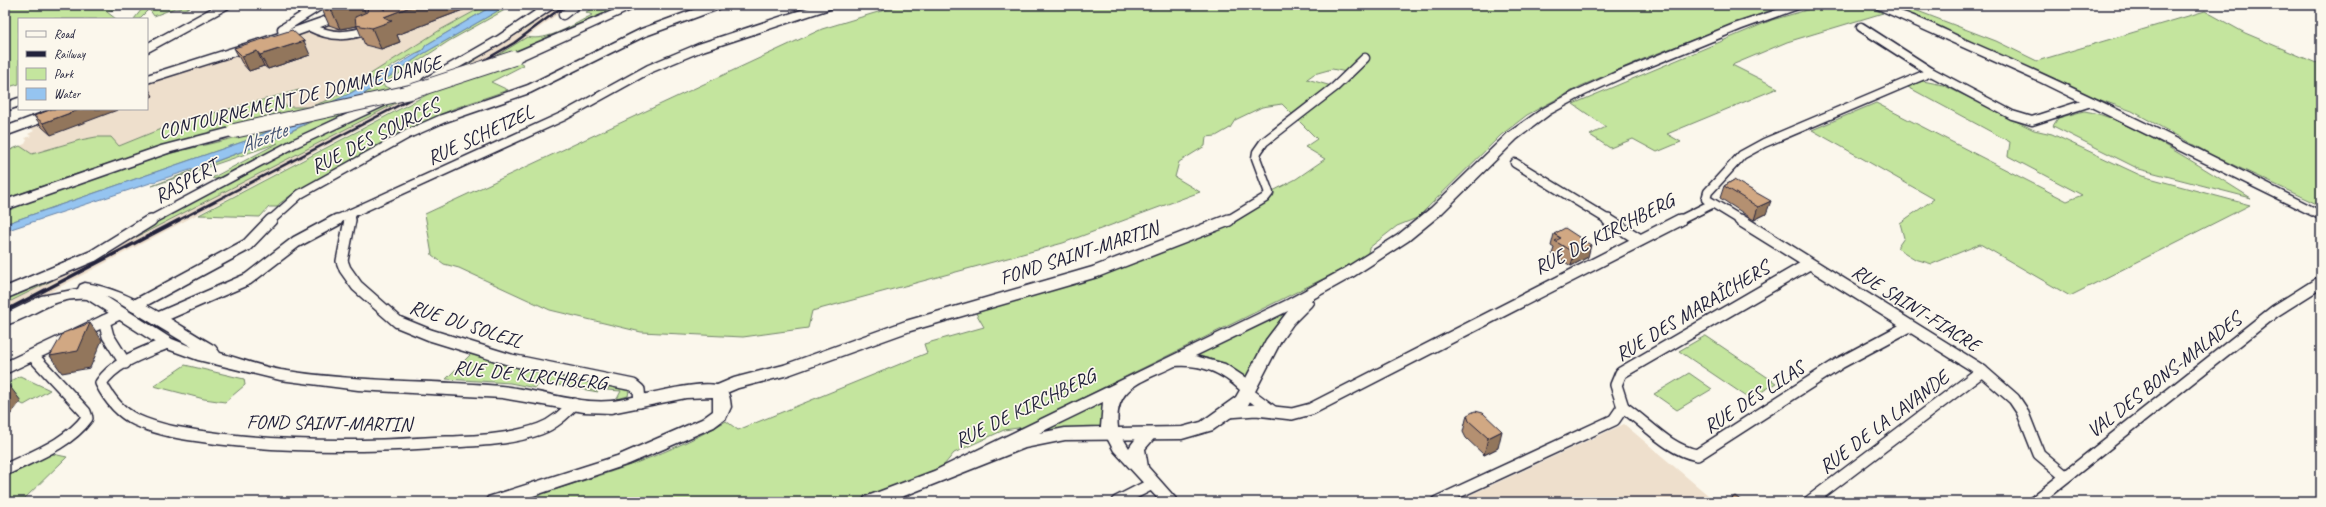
<svg xmlns="http://www.w3.org/2000/svg" width="2326" height="507" font-family="Caveat,sans-serif">
<rect width="100%" height="100%" fill="#fbf7ec"/>
<filter id="ink" filterUnits="userSpaceOnUse"><feTurbulence type="fractalNoise" baseFrequency=".025" numOctaves="2"/><feDisplacementMap in="SourceGraphic" scale="8" xChannelSelector="R" yChannelSelector="G"/><feConvolveMatrix kernelMatrix="1 2 1 2 8 2 1 2 1" color-interpolation-filters="sRGB"/></filter>
<g filter="url(#ink)">
<!-- built -->
<g fill="#eedfcc">
<path d="M382,5H486L440,30L357,84L331,99L309,107H287L282,101L297,90L173,124L119,146L80,140L32,154L20,146L25,144L27,140L25,138L31,136L28,134L34,131L29,127L76,109H147V83L296,37Z"/>
<path d="M554,5H570L527,37L493,58L5,316V304L470,63L532,24L530,23Z"/>
<path d="M1624,424L1709,496L1698,502H1455Z"/>
</g>
<!-- green -->
<g fill="#c4e59e" stroke="#73846c" fill-rule="evenodd">
<path d="M5,5H178L190,7L185,9L175,8L154,16L149,9L139,19H134L142,9L129,5L107,12L116,19H19V84L5,88Z"/>
<path d="M486,5H494L426,45L423,50C387,64 358,94 321,108C296,118 260,119 233,127C155,147 80,172 5,199V152L20,146L32,154L80,140L96,137H111L119,146L173,124L299,90L282,101L287,107H309L331,99L440,30Z"/>
<path d="M508,5H546L538,12L512,6L449,41L382,85L397,92L361,96L421,55Z"/>
<path d="M599,5H625L509,55L493,58L527,37C548,42 574,24 592,15L586,12Z"/>
<path d="M901,5H1784L1648,57L1581,86L1527,115L1501,135L1417,218L1397,226L1369,248L1367,257L1024,427L1004,430L954,453L944,465L868,502H514C585,480 661,460 726,421L738,430L927,353L924,344L984,327L973,308L1228,221L1269,193L1296,179L1325,159L1305,147L1317,139L1282,104L1262,107L1235,120L1230,128L1216,136L1206,137L1205,146L1179,162L1175,177L1200,192L1063,243L812,311L808,328L743,337L641,332L550,310L459,268L444,264L432,255L425,214L822,29ZM1332,69L1351,73L1335,87L1307,79L1314,74Z"/>
<path d="M1824,5L1867,7L1883,13L1787,42L1732,65L1778,88L1667,134L1681,142L1657,152L1633,139L1610,148L1590,135L1606,127L1573,104L1772,20Z"/>
<path d="M1886,5H1902L1996,41L2037,61L2205,11L2245,33L2321,65V206L2212,155L2132,111L2095,98Z"/>
<path d="M530,23L533,24L470,63L400,101L127,242L124,240L192,200L376,107Z"/>
<path d="M518,61L524,65L491,82L508,90L455,108L411,129L297,191L279,204L278,207H269L260,217L199,215L434,91Z"/>
<path d="M1923,81L1943,85L2034,130L2052,134L2142,176L2250,205L2070,296L1980,244L1932,264L1915,259L1897,248L1904,238L1900,223L1934,199L1812,130L1876,103L2067,201L2082,195L2008,156L2010,142L1906,86Z"/>
<path d="M2084,111C2107,114 2125,125 2146,135C2182,154 2216,176 2251,198L2139,169L2053,126L2058,118Z"/>
<path d="M349,112L216,179L212,178L278,143L152,186L275,139L317,119Z"/>
<path d="M279,127L254,138L5,224V209L164,155Z"/>
<path d="M52,279L53,280L5,304V296Z"/>
<path d="M1283,313L1286,315L1270,333L1249,381L1221,362L1195,355Z"/>
<path d="M1705,336H1706L1776,383L1750,399L1679,351Z"/>
<path d="M471,354L521,369L523,367L629,391L628,396L617,399L621,391L607,390L609,388L602,387L598,392L542,382L535,388L510,383L446,379Z"/>
<path d="M185,365L244,379L245,385L225,402L204,399L154,386Z"/>
<path d="M1689,373L1712,389L1677,410L1654,394Z"/>
<path d="M20,376L50,390L24,405L5,396V385Z"/>
<path d="M1104,401L1103,427L1038,434V430Z"/>
<path d="M48,453L67,457L21,502H5V476Z"/>
</g>
<!-- water -->
<path fill="#95c4f0" stroke="#6783a8" d="M494,5H508L421,55L361,96L275,139L214,162L5,231V224L254,138L351,93L423,50L426,45Z"/>
<g fill="none" stroke-linecap="round" stroke-linejoin="round">
<defs>
<g id="minor-far1">
<path d="M563,15L576,5"/>
<path d="M310,27C332,38 348,37 371,29"/>
<path d="M1861,27L1931,72"/>
<path d="M283,36L282,29L321,5"/>
<path d="M147,48L226,5"/>
<path d="M426,82L499,40L551,5"/>
<path d="M5,107L19,102"/>
<path d="M1515,163L1610,221"/>
<path d="M149,221L295,143L383,102"/>
<path d="M270,221L300,194L408,134L442,119L529,89L642,33L718,5"/>
<path d="M334,221L564,116L649,69L699,48L829,5"/>
<path d="M350,221L352,213"/>
<path d="M1227,221L1265,198L1269,193L1256,158L1257,152L1264,142L1335,87L1365,58"/>
<path d="M1678,221L1712,204"/>
<path d="M1742,221L1706,199L1708,192L1742,155L1764,143L1931,72L2012,115L2032,121L2091,102"/>
</g>
<g id="minor">
<path d="M350,220L342,261L345,269L357,286L398,322L430,335L511,360L633,385L639,390L640,402"/>
<path d="M1608,220L1640,240"/>
<path d="M1740,220L1982,371L2014,399L2022,411L2039,454L2065,476"/>
<path d="M5,293L93,256L151,220"/>
<path d="M134,306L247,245L271,220"/>
<path d="M156,319L248,279L296,242L337,220"/>
<path d="M104,321L108,336L125,363"/>
<path d="M167,343C144,353 116,361 101,383C109,399 119,412 136,420C162,432 192,435 221,439C289,447 358,447 426,443C464,441 504,442 540,429C554,424 564,414 574,404"/>
<path d="M5,368L119,314"/>
<path d="M717,391L736,383L786,370L908,326L1095,272L1229,220"/>
<path d="M1248,393L1272,411"/>
<path d="M1623,407C1648,424 1667,449 1697,455L1840,363L1909,326"/>
<path d="M1228,412L1256,410L1292,414L1311,409L1680,220"/>
<path d="M5,470C33,456 68,444 87,418L85,412L33,356"/>
<path d="M1117,502L1154,483"/>
<path d="M1437,502L1614,420L1623,407L1616,385L1621,373L1809,264"/>
<path d="M1809,502L1982,371"/>
<path d="M2034,502L2275,311L2321,282"/>
</g>
<path id="tertiary" d="M1113,428L1118,430L1129,448C1135,439 1143,428 1154,431L1157,435L1145,449L1148,467L1179,502H1161L1114,451L1105,434L1108,430Z"/>
<g id="secondary">
<path d="M1792,5H1809L1742,29L1622,78L1585,95L1550,114L1517,139L1441,214L1408,241L1354,276L1311,300L1313,303L1311,306L1293,324L1281,341L1248,405L1213,430L1182,439L1065,440L1025,448L889,502H862L865,497L934,471L1287,300L1344,269L1398,235L1431,208L1508,133L1542,109L1577,90L1614,73L1734,24ZM1288,311L1266,340L1246,378L1225,364L1195,356ZM1175,366C1201,364 1221,372 1240,390L1236,397L1201,422L1182,427L1118,428C1113,386 1143,382 1175,366ZM1103,402L1101,427L1065,428L1039,433Z"/>
<path d="M1869,5C1899,5 1944,30 1973,43C2091,94 2206,153 2321,211V220L2040,82Z"/>
<path d="M85,283C133,290 174,323 215,346L220,353C240,359 260,366 281,370C353,382 427,380 501,386C537,389 574,404 611,401C634,399 707,375 724,388C730,393 730,400 731,407L726,418L714,427L629,464L515,502H485L488,497L617,456L702,419L713,411V397L686,398L611,413L584,412L502,398L358,390L280,380L198,360L162,347L87,299C52,296 35,317 5,325V314L41,296L78,289L80,285ZM105,296L112,299L192,347L172,339Z"/>
</g>
<g id="primary">
<path d="M358,5H375L373,8L287,39L147,83V75L279,33Z"/>
<path d="M626,5H642L519,61H509L508,58L509,55Z"/>
<path d="M53,109H73L71,112L5,136V127Z"/>
<path d="M234,127L239,128L241,131L239,134L171,152L5,210V200L161,146Z"/>
</g>
</defs>
<!-- minor-far1 casing -->
<use href="#minor-far1" stroke="#22223b" stroke-width="11"/>
<!-- minor casing -->
<use href="#minor" stroke="#22223b" stroke-width="14"/>
<!-- tertiary casing -->
<use href="#tertiary" stroke="#22223b" stroke-width="3"/>
<!-- secondary casing -->
<use href="#secondary" stroke="#22223b" stroke-width="3"/>
<!-- primary casing -->
<use href="#primary" stroke="#22223b" stroke-width="3"/>
<!-- minor-far1 -->
<use href="#minor-far1" stroke="#fbf7ec" stroke-width="8"/>
<!-- minor -->
<use href="#minor" stroke="#fbf7ec" stroke-width="11"/>
<!-- tertiary -->
<use href="#tertiary" fill="#fbf7ec" fill-rule="evenodd"/>
<!-- secondary -->
<use href="#secondary" fill="#fbf7ec" fill-rule="evenodd"/>
<!-- primary -->
<use href="#primary" fill="#fbf7ec" fill-rule="evenodd"/>
<!-- rail-far1 -->
<path stroke="#22223b" stroke-width="2.5" d="M177,221L478,64L514,43L565,5"/>
<!-- rail -->
<path stroke="#22223b" stroke-width="3.5" d="M5,311L179,220"/>
<defs>
<path id="primary-bridge" d="M234,131L410,92L514,58"/>
</defs>
<!-- primary-bridge casing -->
<use href="#primary-bridge" stroke="#22223b" stroke-width="16" stroke-linecap="butt"/>
<!-- primary-bridge -->
<use href="#primary-bridge" stroke="#fbf7ec" stroke-width="14"/>
</g>
<!-- wall -->
<g fill="#b49071" stroke="#22223b">
<path d="M320,5H377L385,10V5H476L397,35L400,42L381,49L365,45L357,26L340,29L329,25Z"/>
<path d="M234,48L310,55L268,69L264,66L249,71L242,63Z"/>
<path d="M52,109L51,135L42,127L34,116Z"/>
<path d="M1734,180L1766,214L1754,220L1720,198L1724,186Z"/>
<path d="M1554,234L1588,257L1571,266L1552,254L1554,248L1551,246Z"/>
<path d="M1467,415L1498,448L1484,455L1466,438L1463,432Z"/>
</g>
<!-- shaded-wall -->
<g fill="#92765c" stroke="#22223b">
<path d="M352,5H362L370,23L356,25L357,26L340,29L331,9Z"/>
<path d="M415,5H476L397,35L400,42L381,49L372,28L384,17Z"/>
<path d="M304,41L310,55L268,69L260,55Z"/>
<path d="M257,51L264,66L249,71L242,56Z"/>
<path d="M147,86L153,96L147,99Z"/>
<path d="M81,109H120L51,135L43,123Z"/>
<path d="M1771,201L1766,214L1754,220L1758,207Z"/>
<path d="M1591,245L1588,257L1571,266L1574,253Z"/>
<path d="M90,323L102,340L90,368L62,373L50,356Z"/>
<path d="M8,384L21,401L10,415L5,417V388Z"/>
<path d="M1502,431L1498,448L1484,455L1488,438Z"/>
</g>
<!-- building -->
<g fill="#d1a883" stroke="#22223b">
<path d="M320,5H352L331,9Z"/>
<path d="M366,5H377L385,10V5H415L384,17L392,21L372,28L356,25L355,17L367,12L368,7Z"/>
<path d="M292,30L304,41L260,55L257,51L242,56L234,48Z"/>
<path d="M52,109H81L43,123L34,116Z"/>
<path d="M1734,180L1771,201L1758,207L1724,186Z"/>
<path d="M1565,228L1591,245L1574,253L1555,241L1561,238L1554,234Z"/>
<path d="M90,323L78,351L50,356L63,333Z"/>
<path d="M5,384H8L5,388Z"/>
<path d="M1475,411L1483,413L1502,431L1488,438L1469,421L1467,415Z"/>
<path d="M1735,496L1743,502H1726Z"/>
</g>
</g>
<g text-anchor="middle" dominant-baseline="central" stroke-width="3.5" stroke-linejoin="round" paint-order="stroke">
<!-- street labels -->
<g font-size="20" fill="#22223b" stroke="#fbf7ec">
<text transform="translate(300 97) rotate(-14)">CONTOURNEMENT DE DOMMELDANGE</text>
<text transform="translate(480 135) rotate(-25)">RUE SCHETZEL</text>
<text transform="translate(375 136) rotate(-27)">RUE DES SOURCES</text>
<text transform="translate(186 181) rotate(-29)">RASPERT</text>
<text transform="translate(1604 234) rotate(-27)">RUE DE KIRCHBERG</text>
<text transform="translate(1079 253) rotate(-18)">FOND SAINT-MARTIN</text>
<text transform="translate(1916 308) rotate(32)">RUE SAINT-FIACRE</text>
<text transform="translate(1692 311) rotate(-31)">RUE DES MARAÎCHERS</text>
<text transform="translate(466 324) rotate(18)">RUE DU SOLEIL</text>
<text transform="translate(530 375) rotate(6)">RUE DE KIRCHBERG</text>
<text transform="translate(2164 375) rotate(-38)">VAL DES BONS-MALADES</text>
<text transform="translate(1754 397) rotate(-33)">RUE DES LILAS</text>
<text transform="translate(1025 408) rotate(-26)">RUE DE KIRCHBERG</text>
<text transform="translate(1884 422) rotate(-37)">RUE DE LA LAVANDE</text>
<text transform="translate(329 423) rotate(1)">FOND SAINT-MARTIN</text>
</g>
<!-- water labels -->
<g font-size="21" font-style="italic" fill="#445371" stroke="#fbf7ec">
<text transform="translate(263 138) rotate(-22)">Alzette</text>
</g>
</g>
<!-- margin -->
<rect width="2326" height="507" fill="none" stroke="#fbf7ec" stroke-width="20"/>
<rect x="10" y="10" width="2306" height="487" fill="none" stroke="#22223b" stroke-width="1.5" filter="url(#ink)"/>
<!-- legend -->
<rect x="18" y="18" width="130" height="92" fill="#fbf7ec" stroke="#a4a2a5"/>
<rect x="26" y="31" width="20" height="6" fill="#fbf7ec" stroke="#a4a2a5"/>
<text x="54" y="38" font-size="12" fill="#22223b">Road</text>
<rect x="26" y="51" width="20" height="6" fill="#22223b" stroke="#a4a2a5"/>
<text x="54" y="58" font-size="12" fill="#22223b">Railway</text>
<rect x="26" y="68" width="20" height="12" fill="#c4e59e" stroke="#a4a2a5"/>
<text x="54" y="78" font-size="12" fill="#22223b">Park</text>
<rect x="26" y="88" width="20" height="12" fill="#95c4f0" stroke="#a4a2a5"/>
<text x="54" y="98" font-size="12" fill="#22223b">Water</text>
</svg>
